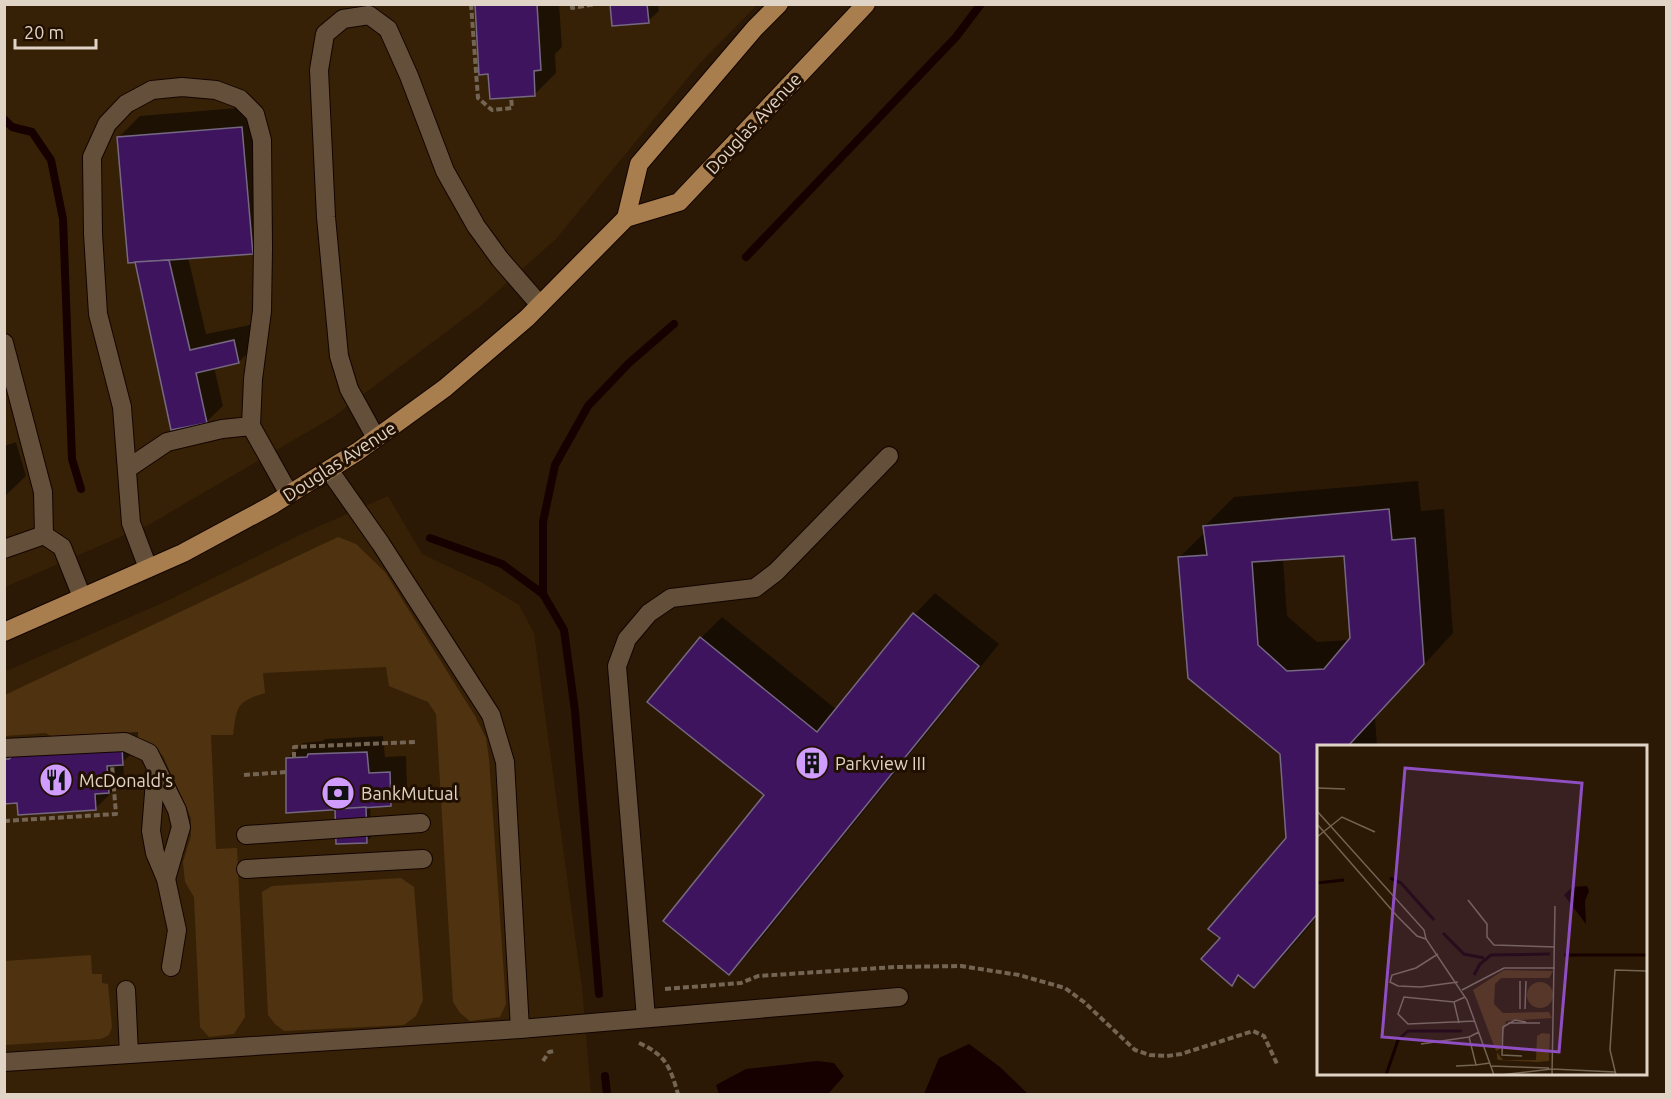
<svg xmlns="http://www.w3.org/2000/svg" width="1671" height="1099" font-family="Ubuntu,sans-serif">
<rect width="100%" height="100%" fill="#2b1905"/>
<!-- built -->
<g fill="#372106">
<path d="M5,5H757L699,64L556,239L482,305L333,417L150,524L5,587Z"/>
<path d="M388,496L422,554L479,581L519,605L534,633L582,988L591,1094H5L4,672L167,601L304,533Z"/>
</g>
<!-- green -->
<g fill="#4f3311">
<path d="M338,537L356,544L385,572L475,716L486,738L489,759L506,1004L500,1017L470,1021L460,1013L453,1002L436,714L428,702L389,686L386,667L263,673L265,693C236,702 237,706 233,735H211L216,849L237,848L245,1017L234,1034L209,1037L200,1027L194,897L185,882L183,862L191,836V818L163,756L152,745L56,740L46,733L5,736V695Z"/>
<path d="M401,878L414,887L423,1000L416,1016L404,1025L284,1031L275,1024L268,1015L262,892L272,886Z"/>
<path d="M91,955L92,974H102V983L108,984L112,1027L109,1035L101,1039L5,1045V961Z"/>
</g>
<!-- water -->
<g fill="#160000">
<path d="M969,1044L1000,1067L1028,1094H924L939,1058Z"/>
<path d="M817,1061L834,1063L844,1076L828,1094H719L716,1085L746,1069Z"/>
</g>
<!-- shadow -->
<g fill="#0007" fill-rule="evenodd">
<path d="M476,4H559L562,47L555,54L556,73L535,94L489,72Z"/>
<path d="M611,4H658L659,11L648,21Z"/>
<path d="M262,106L273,231L252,253L188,257L206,334L250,325L255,346L239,362L214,367L223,406L206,422L119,137L140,116Z"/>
<path d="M16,442L26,476L4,497V446Z"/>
<path d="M1418,481L1421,511L1444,509L1453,633L1375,718L1377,746H1318V916L1283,957L1254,986L1241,975L1232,984L1222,938L1288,839L1282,754L1179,558L1206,531L1205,526L1234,497ZM1346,554L1351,640L1317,642L1287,616L1283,558Z"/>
<path d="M935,593L999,644L750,952L729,973L766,795L701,638L722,617L837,710L915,614Z"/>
<path d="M138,732V747L123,762L124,776L112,788V792L96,808L18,801L4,802V745L31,738Z"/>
<path d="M383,736L385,757L406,756L407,788L391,804L370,806L372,836L367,841L287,759L303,743L323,741L325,739Z"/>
</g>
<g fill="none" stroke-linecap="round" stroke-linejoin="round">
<!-- stream -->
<g stroke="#160000" stroke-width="8">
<path d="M4,119L12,127L32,132L51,160L63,219L72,459L81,489"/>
<path d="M746,257L956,37L981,4"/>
<path d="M430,538L502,564L543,594L564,630L575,711L599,994"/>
<path d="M543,594V522L555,465L588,406L629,363L674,324"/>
<path d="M605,1076L607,1094"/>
</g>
</g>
<!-- building -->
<g fill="#3f145e" stroke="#756882" stroke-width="1.5" fill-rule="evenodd">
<path d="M475,4H537L541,70L534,71L535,96L490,99L488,74L479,75Z"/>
<path d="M610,4H647L649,23L612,26Z"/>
<path d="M242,127L253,254L128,263L117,137Z"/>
<path d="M169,260L190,350L234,340L239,363L196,373L207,423L171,430L135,262Z"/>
<path d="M1389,509L1392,540L1415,538L1424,664L1348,746H1318V913L1254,988L1238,975L1232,986L1201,959L1220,938L1208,929L1286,838L1280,754L1188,678L1178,557L1207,555L1203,526ZM1344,556L1350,638L1324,669L1287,671L1258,645L1252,562Z"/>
<path d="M913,613L979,666L729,975L663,921L764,795L647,702L700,637L817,732Z"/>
<path d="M122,748L123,765L107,766L109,793L95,794L96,810L18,815L17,803L4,804V759H9L14,754Z"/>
<path d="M367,752L369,773L390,772L391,806L286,813V758L307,757L308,754Z"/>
<path d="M366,807L367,843L336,844L335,809Z"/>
</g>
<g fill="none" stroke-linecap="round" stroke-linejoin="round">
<defs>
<g id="minor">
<path d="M4,343L43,492L44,535"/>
<path d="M376,438L349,389L339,356L326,217L319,70L325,34L343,19L369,15L388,29L409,76L445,171L476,226L500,259L540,305"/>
<path d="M127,469L167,442L222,429L251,426"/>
<path d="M329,470L381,544L491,715L505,762L520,1029"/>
<path d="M4,549L44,535L62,547L82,597"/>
<path d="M148,568L131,523L122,407L98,314L93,234L92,157L107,124L126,104L152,90L182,87L216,90L240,99L255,114L262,140L263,248L262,311L253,379L251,426L289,494"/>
<path d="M4,748L125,742L149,753L177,810L181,827L166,879"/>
<path d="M156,768L151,831L155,853L166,879L177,930L171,967"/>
<path d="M246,835L421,823"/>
<path d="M246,869L423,859"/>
<path d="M126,990L129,1054"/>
<path d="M646,1018L617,666L627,639L649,613L671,598L755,588L776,572L889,456"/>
<path d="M4,1062L520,1029L899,997"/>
</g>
<g id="major">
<path d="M626,218L639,164L755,28L779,4"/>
<path d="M4,632L183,553L272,505L357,452L445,388L527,318L626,218L679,202L866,4"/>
</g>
</defs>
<!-- minor casing -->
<use href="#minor" stroke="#130400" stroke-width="20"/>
<!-- major casing -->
<use href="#major" stroke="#130400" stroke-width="20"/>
<!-- path -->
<g stroke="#736453" stroke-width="4" stroke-dasharray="6 3" stroke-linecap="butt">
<path d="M471,4L478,98L492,110L512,108L511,97"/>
<path d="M572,5V8L596,4"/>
<path d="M294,758V747L415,742"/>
<path d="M244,775L286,772"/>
<path d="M4,821L116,814L112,765"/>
<path d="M665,989L741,983L758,976L895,967L961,966L1019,975L1065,988L1084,1002L1135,1050L1150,1055L1167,1056L1181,1054L1253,1031L1264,1036L1278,1066"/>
<path d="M639,1043C666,1055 670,1067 678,1094"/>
<path d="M543,1061L549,1052L554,1051"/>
</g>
<!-- minor -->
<use href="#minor" stroke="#64503a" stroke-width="18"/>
<!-- major -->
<use href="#major" stroke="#a87e4e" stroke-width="18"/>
</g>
<!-- icons -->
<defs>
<symbol id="building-disc" viewBox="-11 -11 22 22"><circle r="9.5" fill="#d09dff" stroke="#211000"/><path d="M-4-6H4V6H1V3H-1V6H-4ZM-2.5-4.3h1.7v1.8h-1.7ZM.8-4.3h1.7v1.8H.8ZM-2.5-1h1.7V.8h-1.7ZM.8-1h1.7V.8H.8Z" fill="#111"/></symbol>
<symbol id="restaurant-disc" viewBox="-11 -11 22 22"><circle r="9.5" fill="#d09dff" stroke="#211000"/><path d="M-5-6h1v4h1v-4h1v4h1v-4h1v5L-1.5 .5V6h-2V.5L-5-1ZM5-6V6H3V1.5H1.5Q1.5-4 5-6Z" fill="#111"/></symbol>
<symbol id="bank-disc" viewBox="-11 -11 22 22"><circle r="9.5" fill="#d09dff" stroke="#211000"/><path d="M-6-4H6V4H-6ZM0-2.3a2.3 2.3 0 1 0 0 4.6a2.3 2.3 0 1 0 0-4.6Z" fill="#111"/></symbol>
</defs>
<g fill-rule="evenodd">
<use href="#building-disc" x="793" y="744" width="38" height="38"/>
<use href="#restaurant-disc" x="37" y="761" width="38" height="38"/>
<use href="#bank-disc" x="319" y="774" width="38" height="38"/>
</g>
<g text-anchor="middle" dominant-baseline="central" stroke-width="6" stroke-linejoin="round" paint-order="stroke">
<!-- street labels -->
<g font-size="18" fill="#e0d4c7" stroke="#211000">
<text transform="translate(753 123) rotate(-47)">Douglas Avenue</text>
<text transform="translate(339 461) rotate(-33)">Douglas Avenue</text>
</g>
<!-- poi labels -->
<g font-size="18" fill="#e0d4c7" stroke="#211000" text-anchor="start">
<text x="835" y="763">Parkview III</text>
<text x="79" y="780">McDonald's</text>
<text x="361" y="793">BankMutual</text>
</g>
</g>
<!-- overview -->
<g transform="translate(1317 745)">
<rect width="330" height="330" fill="#2b1905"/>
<path d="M187,225L236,226L232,233H184L178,239L177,259L186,268L232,267L235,273L189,276L183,304L179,306L156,245ZM210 250a13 13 0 1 1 26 0a13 13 0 1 1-26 0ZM225,288L233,289L232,316L220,317L181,315L180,313V307L186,315H219L220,291Z" fill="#4f3311"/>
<path d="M270,141L272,146L268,156L269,179L247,150L255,142Z" fill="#160000"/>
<path fill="none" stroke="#160000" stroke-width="3" d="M73,133L84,138L117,175M0,138L27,135M126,188L147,209L167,213M247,210H330M157,230L163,219L174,210L233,209M69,330L81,295L91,286H145"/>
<path fill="none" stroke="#736453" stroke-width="1.5" d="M0,43L28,44M0,66L107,185L109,194L150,255L177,330M0,79L80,171L100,191L109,194M0,92L25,72L58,87M151,155L170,179V192L177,200L238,202M121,209L99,223L75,230L73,237L81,241L104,242L141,237M145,245L187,223H238M148,252L137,257L87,252L81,269L91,279L158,276M137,257L142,278M203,264V236M208,264L209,236M191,278H223M162,287L152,292L159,320L173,318M104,299L152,292M205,311L185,310L186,282L198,275L209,277M139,321L159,320M174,321L232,323M183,330L235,324L298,327M235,330L238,161M299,330L293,305L298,225L330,226"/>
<path fill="#8f4ec1" fill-opacity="0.15" stroke="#8f4ec1" stroke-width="3" d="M88,23L265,38L242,307L65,292Z"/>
<rect width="330" height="330" fill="none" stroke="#e0d4c7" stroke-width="3"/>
</g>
<!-- border -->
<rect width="1671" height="1099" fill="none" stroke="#e0d4c7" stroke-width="12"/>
<!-- scale -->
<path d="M15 39v9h81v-9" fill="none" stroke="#e0d4c7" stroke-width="3"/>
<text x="24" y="39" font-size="18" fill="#e0d4c7" stroke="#211000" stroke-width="4.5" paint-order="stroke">20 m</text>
</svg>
